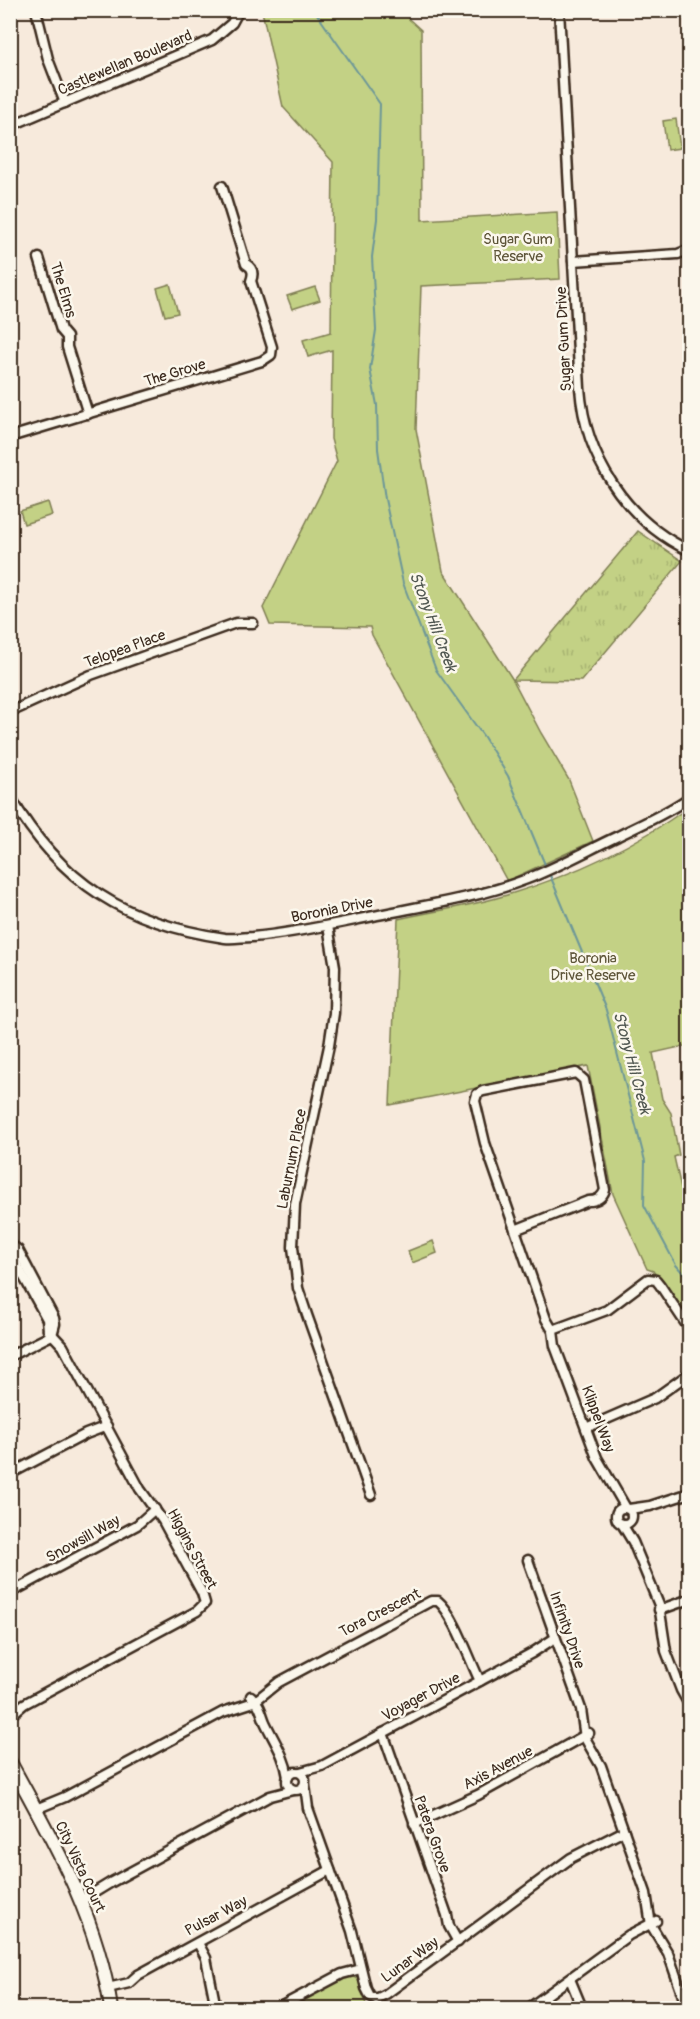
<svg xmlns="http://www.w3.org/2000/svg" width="700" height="2019" font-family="Pangolin,sans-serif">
<defs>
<pattern id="grass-tufts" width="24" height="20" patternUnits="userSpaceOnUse" patternTransform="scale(1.5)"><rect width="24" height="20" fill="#c3d185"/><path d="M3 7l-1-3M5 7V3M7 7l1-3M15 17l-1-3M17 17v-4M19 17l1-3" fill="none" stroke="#a8b472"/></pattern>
</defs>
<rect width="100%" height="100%" fill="#f7eadc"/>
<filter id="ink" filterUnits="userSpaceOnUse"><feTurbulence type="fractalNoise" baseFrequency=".0167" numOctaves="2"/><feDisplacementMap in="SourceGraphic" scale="12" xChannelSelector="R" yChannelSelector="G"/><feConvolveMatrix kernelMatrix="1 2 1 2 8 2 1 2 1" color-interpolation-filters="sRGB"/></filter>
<g filter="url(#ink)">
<!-- grass -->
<path fill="url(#grass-tufts)" stroke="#7f7e52" stroke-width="1.5" d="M638,531L682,561L581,681L513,680Z"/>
<!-- park -->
<g fill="#c3d185" stroke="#7f7e52" stroke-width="1.5">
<path d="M262,11H400L421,30L422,220L557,212L560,279L421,286L416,429L443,571L513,680L541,733L569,780L593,841L507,881L372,635L370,627L270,625L263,608L337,461L331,439L332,350L308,357L303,340L331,332L333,162L283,107Z"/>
<path d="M676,119L680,148L667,150L663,121Z"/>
<path d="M170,284L178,313L165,316L157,288Z"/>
<path d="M315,287L320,300L292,309L287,296Z"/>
<path d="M48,502L52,515L24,524L20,511Z"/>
<path d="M689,807V1045L653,1053L662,1099L671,1113L679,1155L674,1157L681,1188L689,1194V1322L653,1271L647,1269L613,1194L588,1066L390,1105L398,919C434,911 472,906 507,895C570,876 635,846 689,807Z"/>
<path d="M433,1241L437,1253L412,1263L408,1251Z"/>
<path d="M350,1975L359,1980L367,2008H285L343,1977Z"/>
</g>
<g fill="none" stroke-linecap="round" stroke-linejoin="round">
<!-- stream -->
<g stroke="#6d9798" stroke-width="2">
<path d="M314,10L380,104L377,219L372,257L376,330L370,369L377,405L378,449L385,499L403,583L436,670L484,737L508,776L546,867"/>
<path d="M549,873L606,1010L645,1161L644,1205L676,1265L690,1281"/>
</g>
<defs>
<g id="street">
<path d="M36,10L48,59L65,103"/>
<path d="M559,10L580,388C585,457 626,521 690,551"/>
<path d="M10,126L212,40L232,23L239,10"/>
<path d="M39,258L61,330L67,337V347L88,414"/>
<path d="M573,261L678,254L690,249"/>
<path d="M10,437L262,361L271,355L272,347L251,281C254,273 253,268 246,264L222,186"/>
<path d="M10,712L91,675L236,623H253"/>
<path d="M10,796C60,883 127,924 225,938C234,939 243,937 252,937C287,934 321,927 355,920C412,907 473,900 527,879C558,867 588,850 618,836C642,824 668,813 690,797"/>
<path d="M328,926L335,967L334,1013L329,1046L295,1204L293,1247L298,1288L307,1315L371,1495"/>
<path d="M515,1230L588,1201C597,1201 602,1198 605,1190L584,1080L576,1073L483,1091L477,1094L475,1101L485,1143L546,1319L553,1331L555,1346L597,1458L626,1508"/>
<path d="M10,1244L18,1250L54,1318L55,1324L52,1335L10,1356"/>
<path d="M10,1252L47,1319L48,1330"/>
<path d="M553,1330L607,1310L648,1279L656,1280L660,1285L690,1330"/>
<path d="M586,1428L655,1398L690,1373"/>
<path d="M10,1474L86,1434L107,1426"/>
<circle cx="624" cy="1516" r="8"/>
<path d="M629,1509L650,1506L690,1493"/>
<path d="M622,1524L633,1542L659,1605L666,1651L681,1690L690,1706"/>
<path d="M528,1560L581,1709L585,1738L601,1766L646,1893L651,1925L668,1953L687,2008"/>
<path d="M10,1593L137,1525L155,1509"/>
<path d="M659,1610L690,1599"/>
<path d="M251,1696C260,1704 261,1712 265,1722C274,1741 285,1756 288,1777"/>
<path d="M10,1716L24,1704L197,1611L205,1603L202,1593L163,1521L140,1489L63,1346L48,1330"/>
<path d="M383,1733L447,1915L449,1926L458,1942"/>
<circle cx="296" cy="1781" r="9"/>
<path d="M300,1772L322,1766L532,1653L555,1638"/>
<path d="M305,1785L308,1808L352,1931L366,1988L370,1996L376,1999L386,1994L571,1858L624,1831"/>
<path d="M36,1809L65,1797L223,1712L254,1702L279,1682L431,1601H438C454,1614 470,1661 480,1681"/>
<path d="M414,1824L478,1795L589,1733"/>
<path d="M82,1900L110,1883L270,1796L293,1790"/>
<path d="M198,1943L206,1958L216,2008"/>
<path d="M570,1979L582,2008"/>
<path d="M108,1988L129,1983L138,1975L330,1870"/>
<path d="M278,2008L342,1974L361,1969"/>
<path d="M529,2008L629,1935L656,1921"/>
</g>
<path id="secondary" d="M10,1762C54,1842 97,1916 111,2008"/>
</defs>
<!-- street casing -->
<use href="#street" stroke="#3b2a1e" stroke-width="13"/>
<!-- secondary casing -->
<use href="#secondary" stroke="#3b2a1e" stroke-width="16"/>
<!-- street -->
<use href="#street" stroke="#fbf7ec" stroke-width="8"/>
<!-- secondary -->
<use href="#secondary" stroke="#fbf7ec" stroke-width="12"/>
</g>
</g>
<g text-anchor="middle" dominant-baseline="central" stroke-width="5" stroke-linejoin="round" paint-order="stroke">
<!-- street labels -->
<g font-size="15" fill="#3b2a1e" stroke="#fbf7ec">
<text transform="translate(125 63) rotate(-23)">Castlewellan Boulevard</text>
<text transform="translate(63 290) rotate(73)">The Elms</text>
<text transform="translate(564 339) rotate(-93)">Sugar Gum Drive</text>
<text transform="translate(175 373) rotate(-17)">The Grove</text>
<text transform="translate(125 649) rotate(-20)">Telopea Place</text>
<text transform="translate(332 910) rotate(-11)">Boronia Drive</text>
<text transform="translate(292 1159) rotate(-79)">Laburnum Place</text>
<text transform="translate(598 1419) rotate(70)">Klippel Way</text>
<text transform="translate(83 1539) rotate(-29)">Snowsill Way</text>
<text transform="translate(192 1549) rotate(62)">Higgins Street</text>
<text transform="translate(380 1613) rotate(-27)">Tora Crescent</text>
<text transform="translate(567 1630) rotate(71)">Infinity Drive</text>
<text transform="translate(421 1697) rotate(-28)">Voyager Drive</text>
<text transform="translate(498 1768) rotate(-28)">Axis Avenue</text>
<text transform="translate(432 1834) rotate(70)">Patera Grove</text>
<text transform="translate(80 1867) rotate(65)">City Vista Court</text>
<text transform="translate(216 1916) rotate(-28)">Pulsar Way</text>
<text transform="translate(410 1960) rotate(-36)">Lunar Way</text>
</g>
<!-- park labels -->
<g font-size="15" fill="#5d5438" stroke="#fbf7ec">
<text x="518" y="239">Sugar Gum<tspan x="518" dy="17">Reserve</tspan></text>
<text x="593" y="958">Boronia<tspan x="593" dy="17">Drive Reserve</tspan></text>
</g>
<!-- water labels -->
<g font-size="16" font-style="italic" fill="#505751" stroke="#fbf7ec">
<text transform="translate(433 622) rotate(69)">Stony Hill Creek</text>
<text transform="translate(632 1063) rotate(75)">Stony Hill Creek</text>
</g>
</g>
<!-- margin -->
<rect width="700" height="2019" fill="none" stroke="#fbf7ec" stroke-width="36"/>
<rect x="18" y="18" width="664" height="1983" fill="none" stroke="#3b2a1e" stroke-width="2" filter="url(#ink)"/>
</svg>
